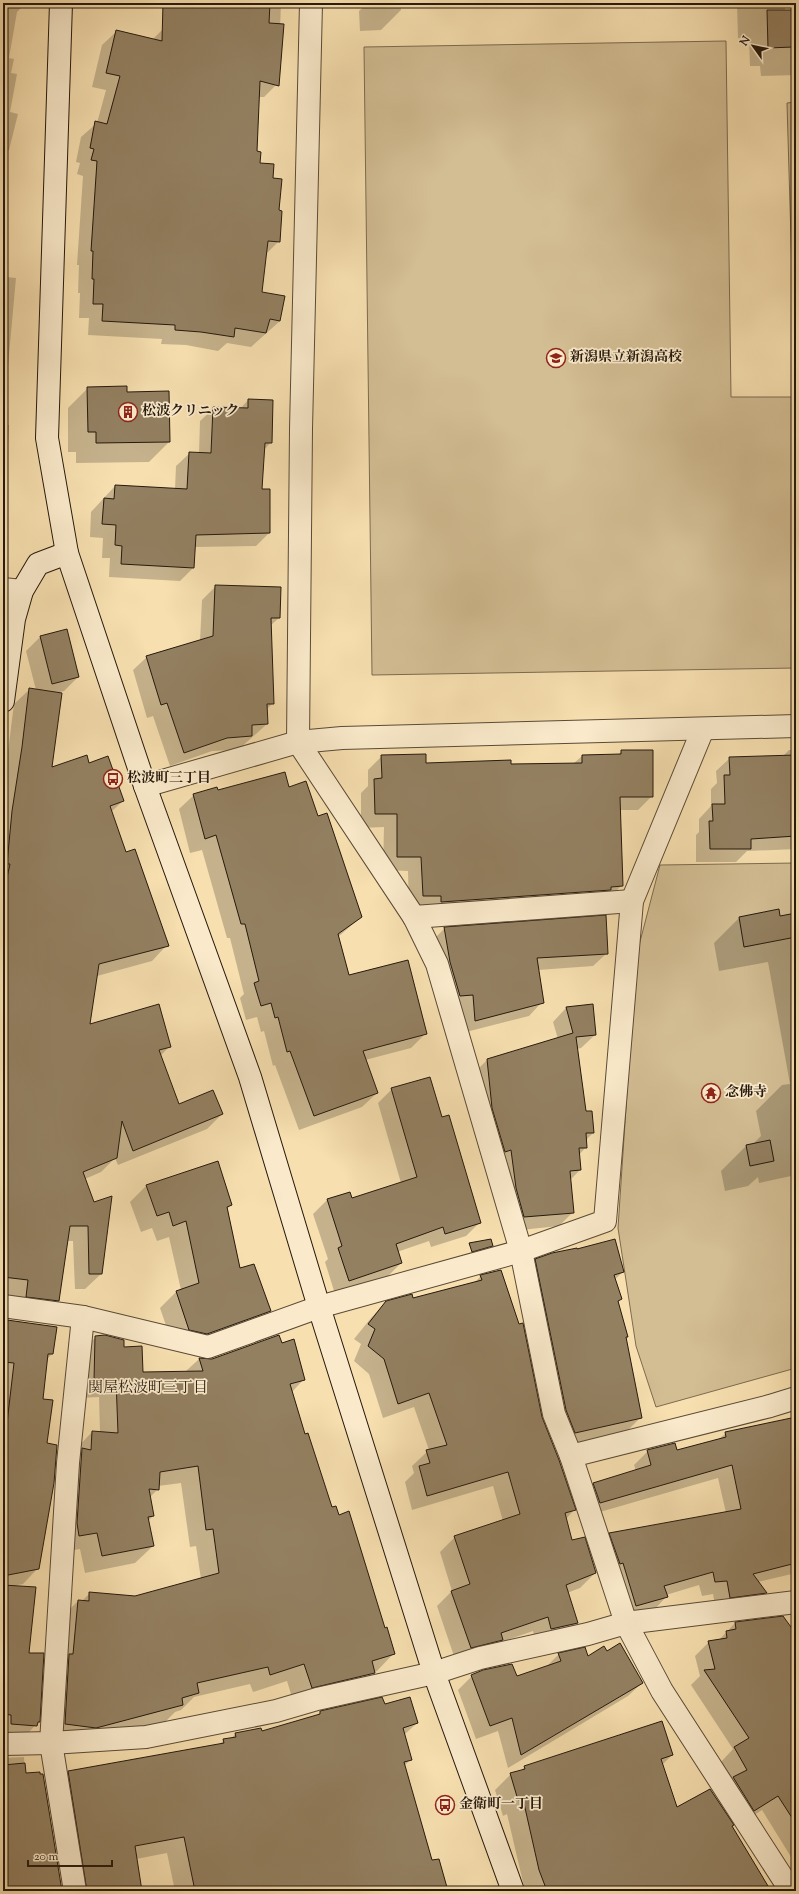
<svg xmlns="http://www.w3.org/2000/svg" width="799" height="1894" font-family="'Sorts Mill Goudy','Noto Serif JP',serif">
<rect width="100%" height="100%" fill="#f7dfaf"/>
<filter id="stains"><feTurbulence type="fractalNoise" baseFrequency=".005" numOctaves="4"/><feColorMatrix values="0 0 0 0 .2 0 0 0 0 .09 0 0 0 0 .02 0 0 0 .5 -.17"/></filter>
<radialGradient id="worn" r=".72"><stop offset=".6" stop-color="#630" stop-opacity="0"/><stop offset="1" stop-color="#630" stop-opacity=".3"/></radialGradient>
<!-- green -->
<g fill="#d3bd93" stroke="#7c6b50">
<path d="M726,41L731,397H796V668L372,675L364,47Z"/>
<path d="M796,102V341H794L787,103Z"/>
<path d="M796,863V1368L656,1407L636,1346L618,1228L636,957L660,865Z"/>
</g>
<!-- shadow -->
<g fill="#0003">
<path d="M3,3H22L21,8L17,12L9,58L14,59L11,73L17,74L10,112L18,114L9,150L3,156Z"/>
<path d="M167,3H281L278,83L264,97H258L256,152L259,164L272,179L278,211L279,241L265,255L261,293L280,321L251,347L227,343L218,351L186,345L161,344L162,339L88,335L89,318H79L80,293H78L79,265H77L83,176L77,174L80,163L76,162L81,137L97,123L106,90L92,87L102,45L117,31L152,40L163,29Z"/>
<path d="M368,3H400L401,10L381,30L360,31L359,11Z"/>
<path d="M737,3H785V11L792,34L796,33V75L761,76L760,66H750L749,38H738Z"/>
<path d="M3,265H8L7,277L16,278L8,366L3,371Z"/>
<path d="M88,388L126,393L169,442L149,462L76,463V452H68V408Z"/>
<path d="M248,400L271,442L264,450L261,490L269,533L256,546L195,547L193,568L180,581L109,577L110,558H102L103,538L90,537L91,512L115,486L175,489L176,466L190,453L199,454L200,421L214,408L240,409Z"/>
<path d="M3,424L9,425L8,444L3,449Z"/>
<path d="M216,586L280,588L279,618L270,626L273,703L266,710L267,724L238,750L212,751L170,766L153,716L147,718L133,670L147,657L200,641L202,600Z"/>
<path d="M66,631L78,677L64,691L56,693L51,769L89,764L123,801L111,812L126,853L167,945L152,961L97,976L89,1025L170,1046L160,1056L178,1105L222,1114L207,1129L118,1165L115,1158L101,1172L85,1179L101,1274L85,1289H75L73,1241H67L58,1301L43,1316L3,1310V791L14,704L30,689L36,690L26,651L40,637Z"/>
<path d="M789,750H796V849L747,851L736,862H696V835L699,832V819L711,806V789L717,783L716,771L730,758L783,756Z"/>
<path d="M622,751L652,796L638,810H620L622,885L608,899L409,910L408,871L383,870L384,827L361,828V793L368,786V770L382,756L425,764H573L582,756L618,755Z"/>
<path d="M289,788L317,817L361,917L338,937L348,976L426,1033L411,1048L365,1060L377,1093L362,1107L299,1130L275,1065L273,1066L264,1031L261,1032L257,1017L246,1020L240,998L244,994L230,938H227L202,850L190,853L179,809L194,795L217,791Z"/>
<path d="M796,915V1175L759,1183L758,1177L748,1186L725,1191L721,1171L746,1146L753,1144L761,1136L756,1111L782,1085L790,1084L768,962L719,971L714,943L739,918L779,917Z"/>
<path d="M445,928L607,953L593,966L538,970L542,1002L529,1016L462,1033L432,941Z"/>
<path d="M566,1008L595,1035L581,1048L577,1049L585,1112L593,1133L586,1140V1147L579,1155L580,1170L570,1180L573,1212L559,1226L511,1231L473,1074L487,1060L558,1039L553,1022Z"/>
<path d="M392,1089L442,1119L480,1222L466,1236L431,1247L429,1241L397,1252L401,1263L387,1277L335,1294L325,1262L328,1259L313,1214L327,1200L349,1193L351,1199L401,1183L378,1103Z"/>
<path d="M217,1162L231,1205L227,1209L240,1270L270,1311L253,1327L173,1346L160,1308L176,1292L181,1290L169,1237L157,1241L152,1228L141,1232L130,1202L146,1186Z"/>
<path d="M536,1260L623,1272L614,1280L621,1299L618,1302L627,1337L625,1338L641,1417L627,1431L561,1446L522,1274Z"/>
<path d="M481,1276L541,1417L574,1510L566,1519L571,1541L595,1573L580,1588L567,1593L577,1623L562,1638L536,1644L533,1631L499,1643L456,1662L437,1606L452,1591L440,1552L455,1537L503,1521L493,1486L412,1510L405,1482L414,1473L412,1466L429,1450L414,1407L383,1418L369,1374L354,1361L361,1344L354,1339L371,1318L386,1302L412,1299L474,1283Z"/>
<path d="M3,1320L56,1327L52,1354L46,1360L42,1400L46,1444L38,1568L23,1584L13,1586L28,1654L39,1721L21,1741L3,1746Z"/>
<path d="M96,1337L123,1348L142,1373L185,1372L199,1359L212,1360L281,1344L304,1379L292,1392L304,1435L332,1508L394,1653L377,1671L374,1672L357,1690L294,1704L287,1681L253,1692L250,1684L194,1697L181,1710L175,1712L165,1722L78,1744L48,1741L61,1618L78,1601H82L90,1593L135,1598L201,1579L196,1546L190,1547L181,1483L158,1486V1489L149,1498L153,1516L148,1521L153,1546L135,1563L85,1573L80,1549L62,1552L75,1450L92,1432L100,1433L99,1397L77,1398L78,1354Z"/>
<path d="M796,1418V1573L758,1582L766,1593L752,1606L716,1611L713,1594L702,1596L699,1585L666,1595V1597L653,1611L622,1620L596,1548L610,1534L726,1513L718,1478L586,1516L580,1497L593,1484L636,1471L634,1465L648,1451H676L719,1439L726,1433Z"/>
<path d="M735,1623L796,1635V1865L762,1810L740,1824L721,1762L733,1749L691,1685L700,1676L695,1656L709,1642L719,1640Z"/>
<path d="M607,1652L642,1683L628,1696L508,1768L498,1731L476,1739L458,1690L472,1676L516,1677L546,1667L559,1654L587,1658Z"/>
<path d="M384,1706L417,1723L404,1735L411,1759L404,1766L431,1862L447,1891H175L167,1853L136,1859L141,1891H69L52,1789L69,1772L219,1745L224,1740L231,1739L235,1734L261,1732L316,1716L321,1712Z"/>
<path d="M672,1755L662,1765L676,1808L731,1826L766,1891H525L507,1814L503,1816L495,1790L511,1774L520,1771L525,1767Z"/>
<path d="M24,1757L25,1774L61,1891H3V1758Z"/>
</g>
<!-- building -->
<g fill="#938061" stroke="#26190d">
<path d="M163,3H270L269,23L284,24L279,86L260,81L257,151L261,152L260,163L274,164L273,178L282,179L279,210L282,211L280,242L268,241L262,292L285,296L280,321L270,319L266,333L235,328L234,337L201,332L175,330V325L102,321L103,304H93L94,279H92L93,251H91L97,161L91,160L94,149L90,148L95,121L107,124L120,76L106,73L116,30L162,41Z"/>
<path d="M767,10H792L793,47L768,48Z"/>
<path d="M127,386V392L169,391L170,442L96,443V432H88L87,387Z"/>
<path d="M248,399L273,400L272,443H265L262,489H270V533L196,535L194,568L121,564L122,546L115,545L116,525L102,524L104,498L114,499L115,485L187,489L189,452L211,453L213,407L248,408Z"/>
<path d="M215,585L281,587L280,618H271L274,704H267L268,724L252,725V736L227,738L184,753L167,703L161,705L146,656L213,636Z"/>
<path d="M67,629L79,677L52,684L40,636Z"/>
<path d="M29,688L62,693L52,767L87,755L89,763L108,756L124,801L110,806L126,852L135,849L169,946L99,964L90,1024L159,1004L171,1047L159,1050L179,1104L213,1090L223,1114L133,1151L122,1121L117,1158L83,1172L94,1202L112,1196L102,1274H89L88,1226H70L59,1301L26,1297L28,1280L3,1277V896L10,864H7L12,811L22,747Z"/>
<path d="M621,750H653V797H620L623,886L611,887V890L441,902V896H423L421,857H397V814H375L374,779L382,778L381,755L426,754V763L511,760V764L582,763V755L621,754Z"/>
<path d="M796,755V836L751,839V849H710L709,821H713L712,804H725L724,775H730L729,757Z"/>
<path d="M285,772L289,787L306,781L318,816L327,813L362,917L338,934L349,975L408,960L427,1034L363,1051L378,1093L314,1116L290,1051L287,1052L278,1017L275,1018L271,1003L261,1006L254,983L259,981L245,924H241L216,835L205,839L193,794L217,787L218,790Z"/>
<path d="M779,909L780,916L796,913V937L744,947L739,917Z"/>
<path d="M606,915L608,954L537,958L544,1003L475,1021L473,995L460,996L450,962L444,927Z"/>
<path d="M593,1004L596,1035L576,1037L586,1111H592L594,1133H586L587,1148H579L581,1170L570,1171L574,1213L524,1217L516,1188L511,1150L505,1152L492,1108L487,1059L573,1033L566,1007Z"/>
<path d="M430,1077L442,1117L449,1115L481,1223L445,1234L443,1227L396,1244L402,1263L349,1281L338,1248L342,1246L327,1199L350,1192L352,1198L417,1177L391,1088Z"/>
<path d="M770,1140L774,1161L750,1166L746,1145Z"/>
<path d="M218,1161L232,1205L227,1207L240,1268L254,1264L271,1311L207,1334L189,1330L176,1291L199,1283L186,1221L173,1226L169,1212L157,1216L146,1185Z"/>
<path d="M491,1239L493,1246L472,1252L469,1243Z"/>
<path d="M615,1239L624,1272L614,1275L622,1299L618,1301L628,1337H626L642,1418L575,1433L566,1410L535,1259L552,1253L577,1248V1249Z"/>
<path d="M501,1270L519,1324L523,1323L542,1417L559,1460L576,1510L565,1513L572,1540L585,1537L596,1573L566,1585L578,1623L551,1629L548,1617L501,1633L503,1640L471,1648L451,1591L470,1584L454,1536L520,1514L508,1472L427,1496L419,1466L430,1463L426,1450L447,1445L429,1393L398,1404L384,1359L368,1346L375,1329L368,1324L386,1301L412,1294L413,1298L482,1280L480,1275Z"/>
<path d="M7,1320L57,1327L53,1354H48L43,1399L53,1400L47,1443L57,1445L54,1483L39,1569L3,1576V1422L7,1423L14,1363L3,1362Z"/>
<path d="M105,1335L124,1340V1347L142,1346L143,1372L203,1371L199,1358L212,1359L279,1335L282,1343L294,1339L305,1380L290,1384L305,1434L308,1433L332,1507L336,1506L339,1515L349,1511L385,1628L387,1627L395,1654L372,1661L375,1673L312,1688L304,1664L270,1675L268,1667L197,1683L199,1693L182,1698L183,1705L96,1728L65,1724L69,1654H73L78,1600L89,1601V1592L135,1596L219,1573L213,1529L206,1530L198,1466L160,1472L159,1490L149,1489L154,1516L148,1517L154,1546L102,1556L97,1533L79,1536L77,1523L82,1448L91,1450L92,1431L118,1433L116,1380L94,1381L95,1336Z"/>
<path d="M796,1417V1563L753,1574L767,1593L730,1598L727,1581L715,1582L713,1572L664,1586L668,1597L636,1606L623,1563L620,1564L609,1533L741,1509L732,1465L600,1503L593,1483L651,1465L647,1450L675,1443L677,1450L726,1437L725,1432Z"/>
<path d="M3,1585L36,1587L29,1653H44L40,1722H38L37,1726L11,1724V1715L3,1714Z"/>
<path d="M783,1616L796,1634V1824L778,1796L754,1811L733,1777L747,1770L734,1747L749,1738L704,1670L715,1669L708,1641L727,1638L726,1631L736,1629L735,1622Z"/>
<path d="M620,1643L643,1683L521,1755L512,1718L490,1726L471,1675L483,1670L512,1664L517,1676L561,1661L558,1653L585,1647L588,1656L604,1646L607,1651Z"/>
<path d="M382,1697L385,1704L410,1697L418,1723L403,1728L412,1760L404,1762L432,1860L439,1859L448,1891H195L184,1837L135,1846L142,1891H87L68,1771L224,1743L223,1739L236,1737L235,1733L261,1728L262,1731L320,1714V1711Z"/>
<path d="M662,1721L673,1755L661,1759L677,1807L710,1789L734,1825L732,1826L771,1891H547L539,1870L523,1799L518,1800L510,1773L525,1769L524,1766Z"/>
<path d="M25,1763L26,1773L40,1772V1774H43L62,1891H3V1765Z"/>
</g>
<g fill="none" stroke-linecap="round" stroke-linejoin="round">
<defs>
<g id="street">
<path d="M311,3L301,429L298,742L414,917L437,964L521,1251L554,1414L571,1456L626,1623L662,1691L791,1891"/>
<path d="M3,589L22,591"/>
<path d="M145,786L298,742L342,738L796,726"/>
<path d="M414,917L632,901"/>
<path d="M3,1306L83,1317L208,1347L319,1307L521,1251L605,1221L632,901L703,729"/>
<path d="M571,1456L770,1406L796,1398"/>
<path d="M3,1744L51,1743L146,1737L276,1711L317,1699L434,1673L480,1658L588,1634L626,1623L796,1602"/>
<path d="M75,1891L51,1743L68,1463L83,1317"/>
</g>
<g id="secondary">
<path d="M61,3L47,438L67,553L145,786L250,1077L319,1307L434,1673L513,1891"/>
<path d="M3,701L14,619L22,591L38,564L67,553"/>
</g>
</defs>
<!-- street casing -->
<use href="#street" stroke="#5a4a36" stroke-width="24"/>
<!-- secondary casing -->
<use href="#secondary" stroke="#26190d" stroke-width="24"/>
<!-- street -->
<use href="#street" stroke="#faeacb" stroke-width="22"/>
<!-- secondary -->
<use href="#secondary" stroke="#faeacb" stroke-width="22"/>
</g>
<!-- icons -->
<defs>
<symbol id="school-ring" viewBox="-11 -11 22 22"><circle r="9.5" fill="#faeacb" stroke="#8f2418" stroke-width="1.5"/><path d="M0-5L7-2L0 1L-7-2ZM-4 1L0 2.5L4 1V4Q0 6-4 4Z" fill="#8f2418"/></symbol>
<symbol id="building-ring" viewBox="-11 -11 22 22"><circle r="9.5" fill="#faeacb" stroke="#8f2418" stroke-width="1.5"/><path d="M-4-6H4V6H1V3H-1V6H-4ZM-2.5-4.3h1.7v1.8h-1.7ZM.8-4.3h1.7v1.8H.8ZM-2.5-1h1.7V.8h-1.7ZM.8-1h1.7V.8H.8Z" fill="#8f2418"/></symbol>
<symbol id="bus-ring" viewBox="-11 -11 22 22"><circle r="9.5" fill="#faeacb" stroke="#8f2418" stroke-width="1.5"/><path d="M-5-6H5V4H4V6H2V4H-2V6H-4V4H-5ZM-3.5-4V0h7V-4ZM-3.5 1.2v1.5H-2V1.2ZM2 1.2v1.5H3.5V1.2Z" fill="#8f2418"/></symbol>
<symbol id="temple-ring" viewBox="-11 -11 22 22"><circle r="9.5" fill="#faeacb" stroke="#8f2418" stroke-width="1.5"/><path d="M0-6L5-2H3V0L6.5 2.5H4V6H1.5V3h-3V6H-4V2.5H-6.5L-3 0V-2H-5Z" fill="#8f2418"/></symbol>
</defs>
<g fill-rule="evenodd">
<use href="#school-ring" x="545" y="347" width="22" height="22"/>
<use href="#building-ring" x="117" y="401" width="22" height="22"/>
<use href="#bus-ring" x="102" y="768" width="22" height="22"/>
<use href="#temple-ring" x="700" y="1082" width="22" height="22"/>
<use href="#bus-ring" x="434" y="1794" width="22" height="22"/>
</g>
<g text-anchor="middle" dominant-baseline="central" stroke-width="3.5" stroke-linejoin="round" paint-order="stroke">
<!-- poi labels -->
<g font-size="14" font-weight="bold" fill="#26190d" stroke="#faeacb" text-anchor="start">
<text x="570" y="358">新潟県立新潟高校</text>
<text x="142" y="412">松波クリニック</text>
<text x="127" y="779">松波町三丁目</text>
<text x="725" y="1093">念佛寺</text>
<text x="459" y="1805">金衛町一丁目</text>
</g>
<!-- neighbourhood labels -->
<g font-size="15" fill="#26190d" stroke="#faeacb">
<text x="148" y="1388">関屋松波町三丁目</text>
</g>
</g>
<!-- margin -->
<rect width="799" height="1894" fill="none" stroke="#f7dfaf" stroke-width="16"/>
<rect x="4" y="4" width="791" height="1886" fill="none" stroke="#26190d" stroke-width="2"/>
<rect x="8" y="8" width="783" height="1878" fill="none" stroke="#26190d"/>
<!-- north arrow -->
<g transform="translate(753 46) rotate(303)" stroke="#faeacb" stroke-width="3" paint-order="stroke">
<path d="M0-3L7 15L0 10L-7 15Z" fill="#26190d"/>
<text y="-6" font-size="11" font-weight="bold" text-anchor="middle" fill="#26190d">N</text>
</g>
<!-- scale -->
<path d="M28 1860v6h84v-6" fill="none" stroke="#26190d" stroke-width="2"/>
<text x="34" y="1860" font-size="12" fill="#26190d" stroke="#faeacb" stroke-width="3" paint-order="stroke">20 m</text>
<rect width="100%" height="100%" filter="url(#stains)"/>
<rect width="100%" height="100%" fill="url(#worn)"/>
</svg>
